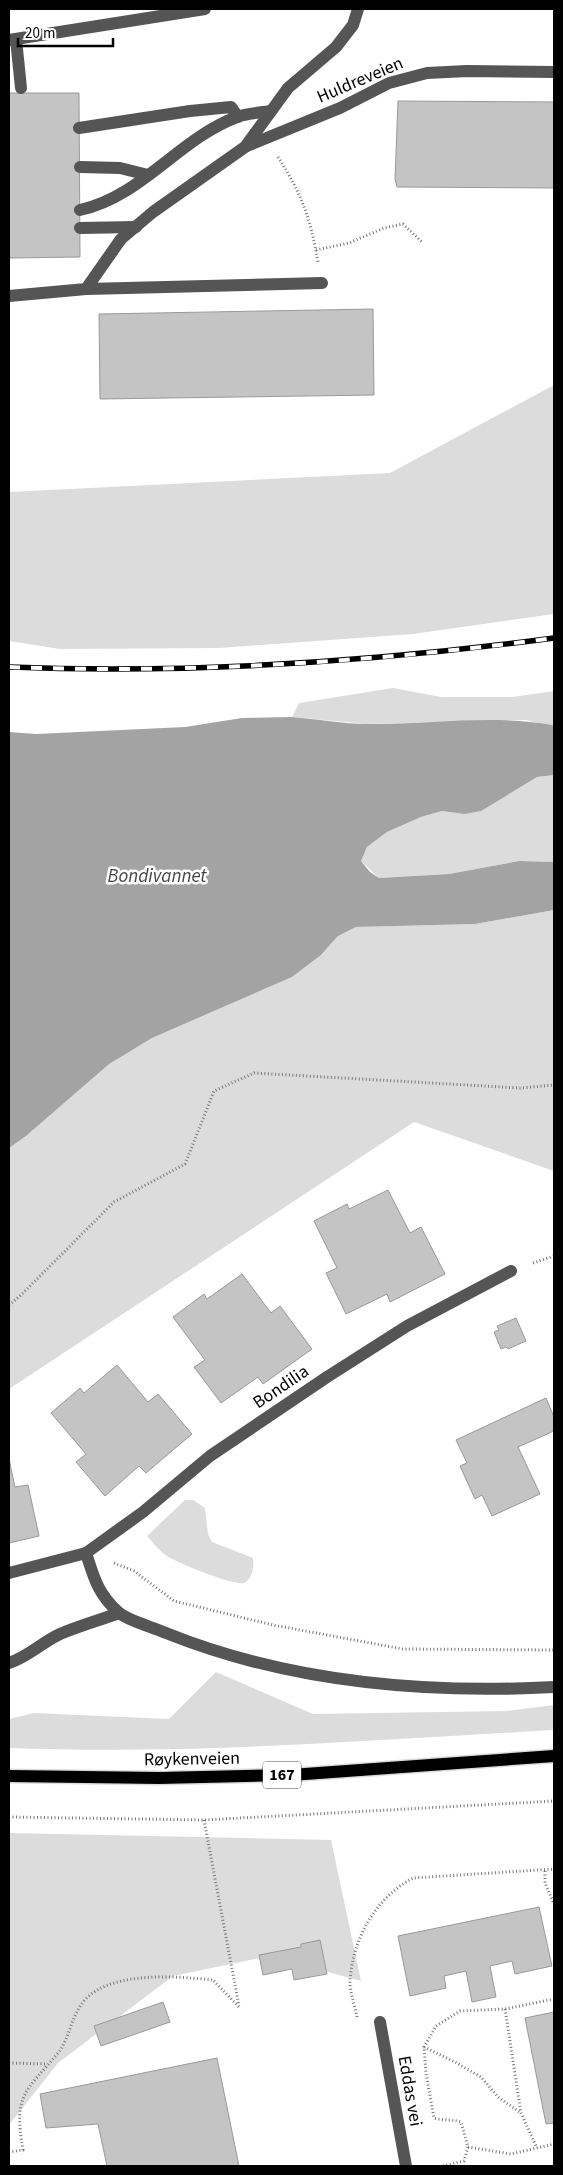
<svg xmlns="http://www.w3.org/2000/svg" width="563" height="2175" font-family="'Source Sans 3',sans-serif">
<rect width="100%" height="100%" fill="#fff"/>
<!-- green -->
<g fill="#dcdcdc">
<path d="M554,385V614L413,634L219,648L60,649L9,641V492L390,473Z"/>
<path d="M393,688L441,697H513L554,691V727L526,720L367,724L292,717L299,703Z"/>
<path d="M554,775V862L519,861L449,874L379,878L361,861L367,847L387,832L421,817L442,811L464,814L537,777Z"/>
<path d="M554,910V1171L414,1122L9,1389V1148L26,1136L108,1064L152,1038L292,977L321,955L338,936L356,927L475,924Z"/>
<path d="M185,1500H193L205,1508L208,1534L212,1542L253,1558C254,1566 253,1579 244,1583C234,1586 177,1563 167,1556C159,1551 153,1542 147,1536Z"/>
<path d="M216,1672L313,1714L505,1711L554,1705V1730C373,1740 190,1755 9,1748V1719L34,1713L169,1719Z"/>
<path d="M9,1833L331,1840L361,1981L269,1956L173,1976L58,2063L9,2125Z"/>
</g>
<!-- water -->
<path fill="#a3a3a3" d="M292,717C317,719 343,724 368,724C430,725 491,714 552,725L554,727V775L537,777L481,811L464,814L442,811L421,817L387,832L367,847L361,861L370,872L379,878L449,874L519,861L554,862V910L475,924L356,927L338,936L321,955L292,977L152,1038L109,1064L26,1136L9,1148V732L36,734L185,727L242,718Z"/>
<!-- building -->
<g fill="#c4c4c4" stroke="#999">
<path d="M9,93H79L80,257L9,258Z"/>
<path d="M398,101L554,102V188L397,187L395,179Z"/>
<path d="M373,309L374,395L100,399L99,314Z"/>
<path d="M388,1190L410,1233L421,1227L445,1274L390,1302L387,1294L346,1314L326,1273L337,1268L314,1221L347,1204L349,1209Z"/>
<path d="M242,1274L271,1313L280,1306L312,1349L263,1384L258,1377L221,1403L194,1367L205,1360L173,1317L204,1294L207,1299Z"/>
<path d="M516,1318L526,1341L508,1349L506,1347L501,1349L494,1332L499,1330L497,1326Z"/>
<path d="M117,1365L148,1402L158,1394L192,1434L146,1473L139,1466L105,1496L76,1462L86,1454L51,1413L80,1388L84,1393Z"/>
<path d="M546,1398L554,1417V1431L518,1447L540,1494L492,1516L482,1495L475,1499L460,1466L467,1463L456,1440Z"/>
<path d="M9,1459L15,1487L28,1485L39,1536L9,1543Z"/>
<path d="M539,1907L552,1966L515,1974L512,1961L490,1966L496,1997L472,2002L466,1971L444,1976L446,1988L410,1996L398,1936Z"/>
<path d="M320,1940L327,1974L294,1980L292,1969L263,1975L259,1955L301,1947V1944Z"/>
<path d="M163,2002L170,2022L101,2046L94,2026Z"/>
<path d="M554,2012V2123L546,2124L525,2018Z"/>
<path d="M217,2058L239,2166H107L98,2124L46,2128L40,2094Z"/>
</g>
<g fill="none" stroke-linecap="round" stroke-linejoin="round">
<defs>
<path id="major" d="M9,1776L159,1778L291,1775L554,1756"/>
</defs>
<!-- major casing -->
<use href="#major" stroke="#dbdbdb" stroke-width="15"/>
<!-- path -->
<g stroke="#777" stroke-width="3" stroke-dasharray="1 2.5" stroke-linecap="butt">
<path d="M278,157C302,194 311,220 318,262"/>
<path d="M316,250L349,243L384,228L403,224L422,242"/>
<path d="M533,1263L554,1256"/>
<path d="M9,1305L21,1295L114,1202L185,1164L214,1091L254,1073L520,1088L554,1085"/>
<path d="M114,1563L134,1571L174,1601L273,1625L403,1649L554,1650"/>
<path d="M9,1817L204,1820L554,1801"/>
<path d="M204,1820L239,2006"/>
<path d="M545,1871V1883L554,1904"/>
<path d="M505,2009L521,2113L537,2148"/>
<path d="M357,2017C355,2006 350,1993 350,1982C352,1940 375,1898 413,1878L554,1869"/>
<path d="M424,2047L457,2063L481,2077L498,2097L521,2113"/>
<path d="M9,2063L47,2064"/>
<path d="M468,2147L511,2154L554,2144"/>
<path d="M9,2152L23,2150C13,2093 26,2092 58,2053C69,2039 71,2019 81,2005C104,1970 176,1976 213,1980L239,2007"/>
<path d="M443,2166L464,2161L468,2147L461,2122C452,2119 444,2121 434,2118L426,2073L424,2047L436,2026L460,2011L505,2009L554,1999"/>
</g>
<!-- minor -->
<g stroke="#555" stroke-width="12">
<path d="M16,39L21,88"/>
<path d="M9,40L205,9"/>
<path d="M79,128L190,111L231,107L238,117"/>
<path d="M247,146L340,108L389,83L427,73L467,71L554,72"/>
<path d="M80,167L120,168L148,175"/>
<path d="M80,210C141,197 180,138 237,117C247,113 260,113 271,111"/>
<path d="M80,228L136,227"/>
<path d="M86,289L322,283"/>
<path d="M9,296L86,289L121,239L153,212L245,147L288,88L336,47L353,25L358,9"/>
<path d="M86,1553C94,1578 98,1594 118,1612C128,1621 153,1627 166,1633C288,1682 424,1694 554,1687"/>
<path d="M9,1573L86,1553L143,1512L210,1456L327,1377L407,1326L511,1271"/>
<path d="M9,1663C28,1657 41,1643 60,1634C79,1626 100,1620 119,1613"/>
<path d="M380,2022L406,2166"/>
</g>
<!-- major -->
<use href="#major" stroke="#000" stroke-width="12"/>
<defs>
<path id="rail" d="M9,667C191,674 373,662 554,638"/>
</defs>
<!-- rail casing -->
<use href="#rail" stroke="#000" stroke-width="5.5"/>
<!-- rail -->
<use href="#rail" stroke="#fff" stroke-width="4" stroke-dasharray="11" stroke-linecap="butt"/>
</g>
<g text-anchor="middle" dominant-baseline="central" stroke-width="5" stroke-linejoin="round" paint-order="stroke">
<!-- shield labels -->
<rect fill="#fff" stroke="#4c4c4c" stroke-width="1" x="263" y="1761.5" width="38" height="27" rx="4"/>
<g font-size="16" font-weight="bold" fill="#000">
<text x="282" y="1775">167</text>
</g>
<!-- street labels -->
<g font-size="18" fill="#000" stroke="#fff">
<text transform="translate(360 80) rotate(-23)">Huldreveien</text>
<text transform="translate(281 1387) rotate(-34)">Bondilia</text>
<text transform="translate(192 1759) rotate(-1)">Røykenveien</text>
<text transform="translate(410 2091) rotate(80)">Eddas vei</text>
</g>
<!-- water labels -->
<g font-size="19" font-style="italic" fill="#444" stroke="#fff">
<text x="157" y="876">Bondivannet</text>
</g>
</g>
<!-- border -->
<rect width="563" height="2175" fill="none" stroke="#000000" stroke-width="20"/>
<!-- scale -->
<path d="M18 38v8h95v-8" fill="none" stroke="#000000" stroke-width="2.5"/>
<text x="25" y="38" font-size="15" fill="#000000" stroke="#ffffff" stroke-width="4" paint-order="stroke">20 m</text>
</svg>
